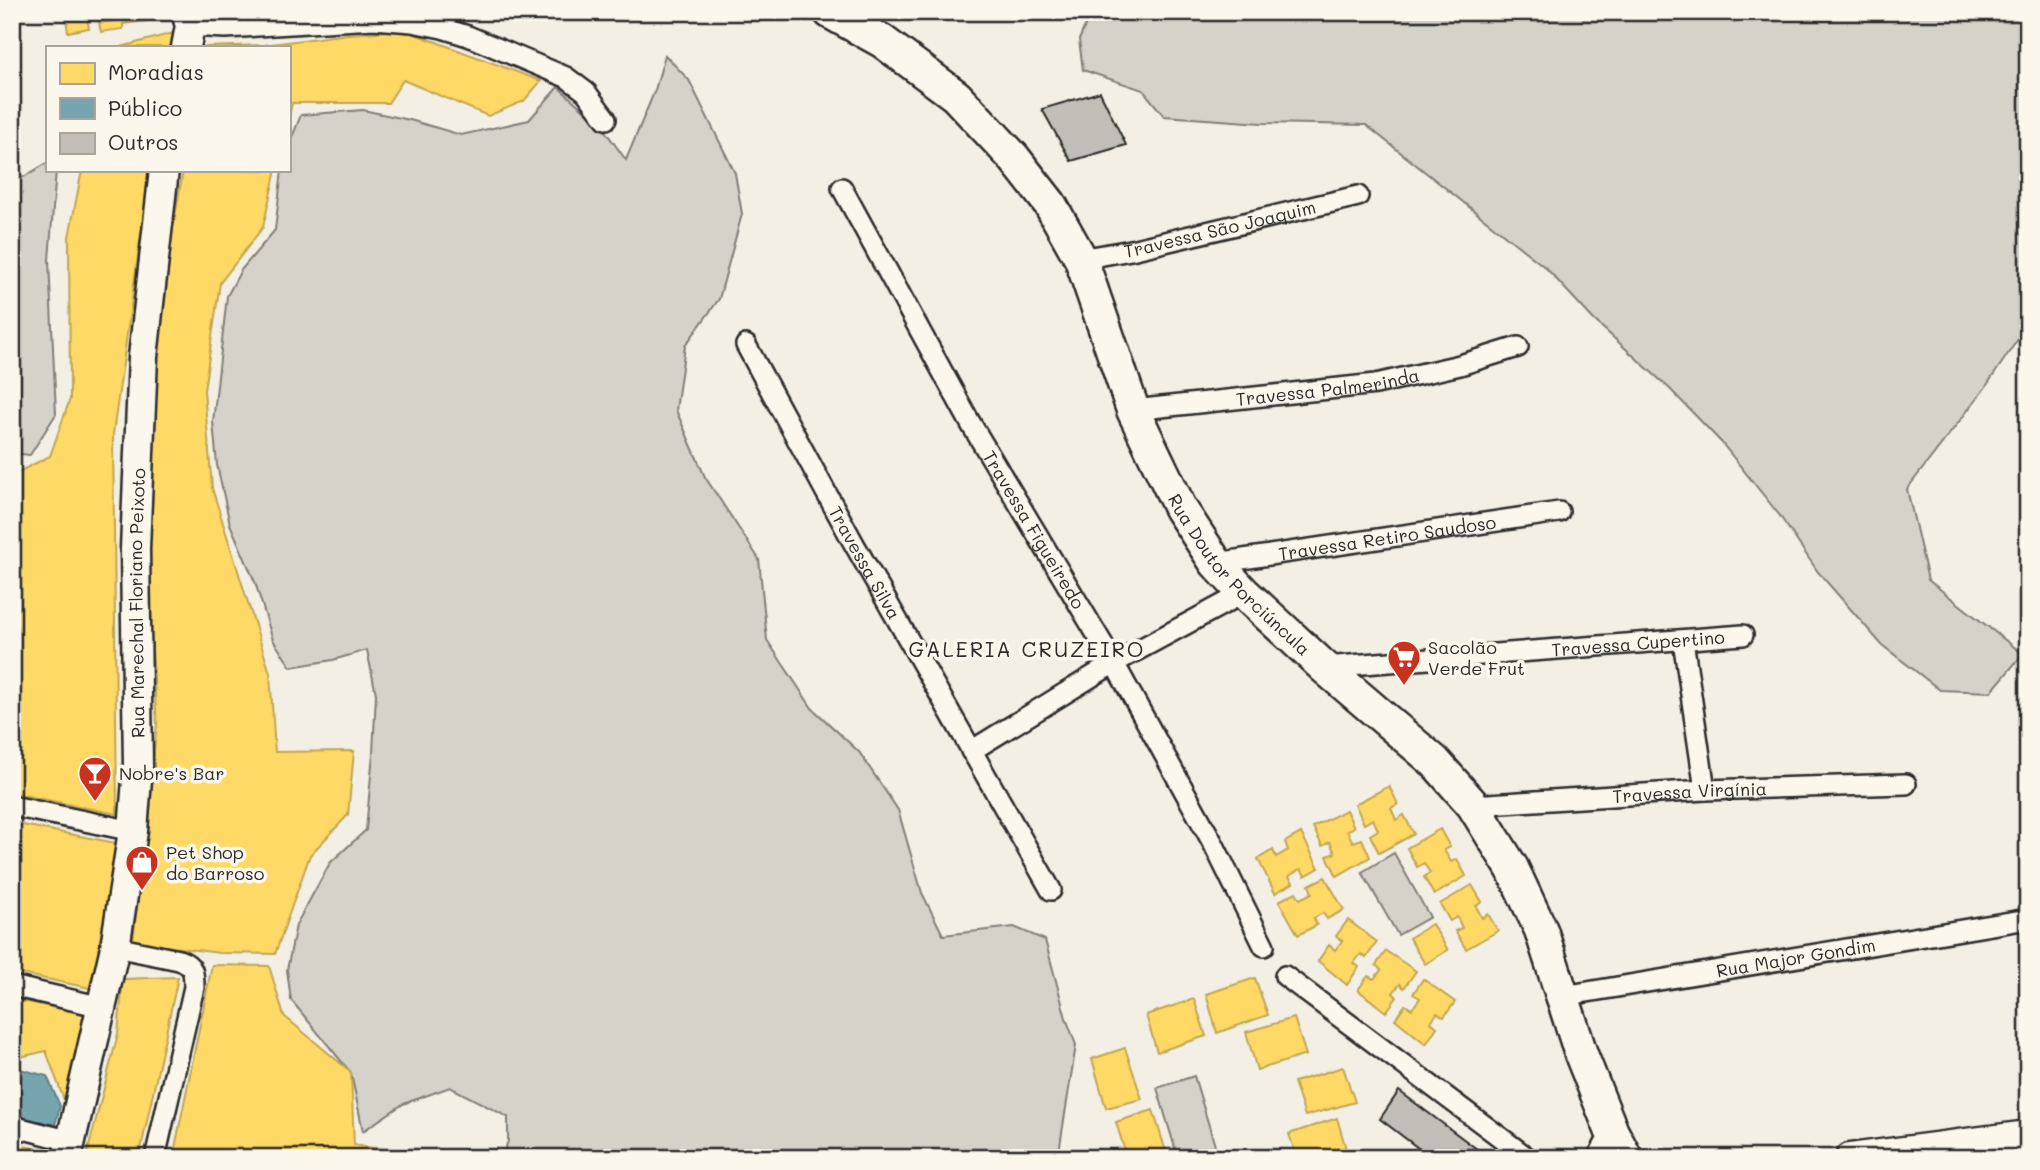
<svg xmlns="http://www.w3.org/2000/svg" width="2040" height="1170" font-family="Mali,sans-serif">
<rect width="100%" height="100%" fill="#f3efe4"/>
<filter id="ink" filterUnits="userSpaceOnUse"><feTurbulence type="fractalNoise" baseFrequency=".0143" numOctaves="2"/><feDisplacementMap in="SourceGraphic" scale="14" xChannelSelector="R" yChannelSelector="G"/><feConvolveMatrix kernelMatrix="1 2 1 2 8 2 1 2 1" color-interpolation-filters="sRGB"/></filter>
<g filter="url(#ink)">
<!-- green -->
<g fill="#d5d2c9" stroke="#807e7a" stroke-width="2">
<path d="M1091,12H2028V324L1985,388L1907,489L1928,580L2023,654L1991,692L1940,690L1882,645L1818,572L1780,516L1721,442L1670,389L1594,320L1546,268L1366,125L1262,123L1164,116L1143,90L1083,70L1079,40Z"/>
<path d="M665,55L689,80L735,173L742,214L719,299L685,346L676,410L705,477L759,559L767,640L812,708L859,752L898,810L922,893L943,935L1014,927L1045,940L1066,1018L1076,1045L1058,1158H502L508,1141V1117L450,1087L403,1104L363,1131L351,1073L291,1000L287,970L296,925L330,863L366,830L373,753L376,694L367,650L333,660L291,667L273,640L255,582L230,524L217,465L213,422L227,296L241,270L275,230L282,170H289V145L301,115L363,110L410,120L461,135L529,120L558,87L600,124L626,160L655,90Z"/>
<path d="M47,163V170H56L49,260L56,414L30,455L12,453V184Z"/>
<path d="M1394,853L1430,917L1398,935L1362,872Z"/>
<path d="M1194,1076L1216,1149L1178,1158L1157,1088Z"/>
</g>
<!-- homes -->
<g fill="#ffd966" stroke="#bfa554" stroke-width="2">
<path d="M65,12H86L89,28L68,32Z"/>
<path d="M119,12H146L147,21L123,24V29L101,32L99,23L120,20Z"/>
<path d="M404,30L541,81L524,101L488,116L403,80L388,103H292L289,117V47H205L264,45L348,34Z"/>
<path d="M173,33L171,47H121Z"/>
<path d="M82,170H150L113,434L117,814L12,793V475L50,456L70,399L69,237Z"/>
<path d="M183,170H276L263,227L220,283L204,390L212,488L270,673L275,752L354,751L348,815L310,855L275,954L220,953L133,942L157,724L149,606V451L164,281Z"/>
<path d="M1389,786L1398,804L1391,808L1396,820L1404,815L1414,834L1379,853L1370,835L1378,830L1373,819L1364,824L1355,804Z"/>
<path d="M1346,810L1354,827L1347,831L1353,842L1362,839L1370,857L1337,876L1327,856L1335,853L1330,842L1322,846L1313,827Z"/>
<path d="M12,823L116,843L95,989L12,972Z"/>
<path d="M1440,829L1450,847L1444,850L1451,862L1457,859L1466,876L1434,895L1424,877L1430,873L1424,863L1417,867L1407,848Z"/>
<path d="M1301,833L1319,868L1305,876L1301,869L1289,876L1293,883L1275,893L1258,859L1273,850L1276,857L1288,850L1285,842Z"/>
<path d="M1325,877L1344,910L1327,919L1323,913L1314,918L1317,925L1298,935L1279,901L1296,892L1300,899L1312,893L1309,885Z"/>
<path d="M1472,885L1482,902L1476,906L1482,918L1488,914L1498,931L1466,949L1455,931L1462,928L1457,917L1450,921L1440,904Z"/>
<path d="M1348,920L1377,942L1366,958L1361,954L1354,963L1359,967L1347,985L1318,961L1329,945L1335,950L1342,941L1336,936Z"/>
<path d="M1432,924L1448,950L1425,964L1409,938Z"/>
<path d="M1386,951L1416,971L1404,988L1400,984L1393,993L1397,997L1386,1012L1358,990L1368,976L1374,979L1381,970L1376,965Z"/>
<path d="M212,965L269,966L284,1016L351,1072L354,1145L438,1158H173Z"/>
<path d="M178,977L139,1158H86L118,1034L123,979Z"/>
<path d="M1255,978L1268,1015L1217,1033L1206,994Z"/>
<path d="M1423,979L1455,1002L1444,1017L1437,1013L1431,1022L1437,1027L1426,1044L1395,1019L1405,1005L1412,1009L1420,998L1413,994Z"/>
<path d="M12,999L88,1014L67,1108L46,1051L12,1059Z"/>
<path d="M1194,999L1206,1036L1157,1052L1146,1015Z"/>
<path d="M1294,1018L1306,1055L1257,1070L1246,1032Z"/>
<path d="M1125,1048L1142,1099L1106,1108L1092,1059Z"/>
<path d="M1343,1067L1355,1102L1305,1116L1294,1082Z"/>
<path d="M1153,1110L1168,1158H1127L1116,1122Z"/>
<path d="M1337,1118L1348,1156L1297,1158L1289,1134Z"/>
<path d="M12,1144L51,1151L49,1158H12Z"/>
</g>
<!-- public -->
<path fill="#76a5af" stroke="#608087" stroke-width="2" d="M12,1067L47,1076L60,1106L55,1125L12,1117Z"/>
<!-- building -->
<g fill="#c0beb6" stroke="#2b2b2b" stroke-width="2">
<path d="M1100,92L1126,145L1071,161L1042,109Z"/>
<path d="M1399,1091L1489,1158H1410L1418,1148L1380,1119Z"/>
</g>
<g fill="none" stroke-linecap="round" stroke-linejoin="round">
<defs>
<g id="street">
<path d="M190,26L225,28L374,19L412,22L442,28L468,36L566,77L586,92L606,119"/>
<path id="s1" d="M842,188L971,424L1114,663L1214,845L1264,946"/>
<path id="s2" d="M1081,259L1131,250L1358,196"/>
<path id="s3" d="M746,345L853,542L1051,890"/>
<path id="s4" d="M1133,410L1376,384L1460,365L1518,347"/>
<path id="s5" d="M1216,563L1559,512"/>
<path d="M1683,640L1705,790"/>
<path id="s6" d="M1324,667L1743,635"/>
<path d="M971,751L1114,663L1244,593"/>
<path id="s7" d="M1473,805L1705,790L1906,784"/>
<path d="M12,806L133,831"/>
<path d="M115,947L179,960C194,965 194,973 194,987L155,1158"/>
<path d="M1285,976L1528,1158"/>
<path d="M12,986L102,1007"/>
<path id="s8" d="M1563,996L2028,919"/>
<path d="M12,1126L71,1141"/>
<path d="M1597,1158L1612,1132"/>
</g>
<g id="secondary">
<path d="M186,47L190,26L186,12"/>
<path id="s9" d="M67,1158L115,947L133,831L138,766L135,549L143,357L164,170"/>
<path d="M1850,1158L2028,1135"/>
</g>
<g id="primary">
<path id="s10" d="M830,12L882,41L956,96L1014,158L1050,204L1081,259L1133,410L1180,508L1216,563L1244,593L1324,667L1435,762L1473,805L1512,868L1541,930L1581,1054L1612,1132L1626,1158"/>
</g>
</defs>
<!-- street casing -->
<use href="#street" stroke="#2b2b2b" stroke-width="24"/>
<!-- secondary casing -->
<use href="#secondary" stroke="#2b2b2b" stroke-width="33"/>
<!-- primary casing -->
<use href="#primary" stroke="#2b2b2b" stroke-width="37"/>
<!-- street -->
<use href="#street" stroke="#fbf7ec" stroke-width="19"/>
<!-- secondary -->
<use href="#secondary" stroke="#fbf7ec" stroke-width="28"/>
<!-- primary -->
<use href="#primary" stroke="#fbf7ec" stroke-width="32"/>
</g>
</g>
<!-- icons -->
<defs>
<symbol id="supermarket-pin" viewBox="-11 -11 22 30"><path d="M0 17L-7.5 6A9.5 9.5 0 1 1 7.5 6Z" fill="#c8321e" stroke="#fbf7ec"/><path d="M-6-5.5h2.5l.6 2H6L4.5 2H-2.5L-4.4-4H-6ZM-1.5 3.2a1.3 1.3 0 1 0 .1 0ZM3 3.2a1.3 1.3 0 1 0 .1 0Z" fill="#fff"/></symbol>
<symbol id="bar-pin" viewBox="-11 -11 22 30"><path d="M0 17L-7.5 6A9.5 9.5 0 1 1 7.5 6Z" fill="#c8321e" stroke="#fbf7ec"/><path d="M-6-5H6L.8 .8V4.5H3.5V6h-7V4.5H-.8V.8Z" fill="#fff"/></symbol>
<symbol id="shop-pin" viewBox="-11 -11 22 30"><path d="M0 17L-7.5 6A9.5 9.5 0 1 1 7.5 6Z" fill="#c8321e" stroke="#fbf7ec"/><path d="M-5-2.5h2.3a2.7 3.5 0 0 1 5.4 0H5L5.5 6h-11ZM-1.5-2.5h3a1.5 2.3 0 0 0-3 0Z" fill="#fff"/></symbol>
</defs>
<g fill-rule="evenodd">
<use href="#supermarket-pin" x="1385" y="638" width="38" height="52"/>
<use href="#bar-pin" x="76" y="754" width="38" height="52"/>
<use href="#shop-pin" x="123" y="843" width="38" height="52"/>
</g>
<g text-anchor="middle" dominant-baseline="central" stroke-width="7" stroke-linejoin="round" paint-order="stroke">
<!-- street labels -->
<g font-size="18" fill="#2b2b2b" stroke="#fbf7ec">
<text stroke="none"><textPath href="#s2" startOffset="142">Travessa São Joaquim</textPath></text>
<text stroke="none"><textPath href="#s4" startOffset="196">Travessa Palmerinda</textPath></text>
<text stroke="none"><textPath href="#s1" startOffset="392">Travessa Figueiredo</textPath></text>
<text stroke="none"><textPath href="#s5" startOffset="173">Travessa Retiro Saudoso</textPath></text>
<text stroke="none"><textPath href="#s3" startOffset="248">Travessa Silva</textPath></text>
<text stroke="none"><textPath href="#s10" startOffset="716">Rua Doutor Porciúncula</textPath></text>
<text stroke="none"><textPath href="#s9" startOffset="562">Rua Marechal Floriano Peixoto</textPath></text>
<text stroke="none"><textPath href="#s6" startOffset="315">Travessa Cupertino</textPath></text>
<text stroke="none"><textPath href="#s7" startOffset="217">Travessa Virgínia</textPath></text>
<text stroke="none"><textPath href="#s8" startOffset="236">Rua Major Gondim</textPath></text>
</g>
<!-- poi labels -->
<g font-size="18" fill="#2b2b2b" stroke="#fbf7ec" text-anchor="start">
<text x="1428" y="647">Sacolão<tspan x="1428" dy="21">Verde Frut</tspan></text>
<text x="119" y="773">Nobre's Bar</text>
<text x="166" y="852">Pet Shop<tspan x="166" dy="21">do Barroso</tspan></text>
</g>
<!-- quarter labels -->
<g font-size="21" letter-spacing="2" fill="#2b2b2b" stroke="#fbf7ec">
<text x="1027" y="648">GALERIA CRUZEIRO</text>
</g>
</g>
<!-- margin -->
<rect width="2040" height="1170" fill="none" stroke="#fbf7ec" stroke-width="42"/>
<rect x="21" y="21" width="1998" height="1128" fill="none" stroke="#2b2b2b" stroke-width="2.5" filter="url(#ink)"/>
<!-- legend -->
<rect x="46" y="46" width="245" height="126" fill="#fbf7ec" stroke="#a8a59f" stroke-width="2"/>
<rect x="60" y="63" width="35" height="21" fill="#ffd966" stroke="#a8a59f" stroke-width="2"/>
<text x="108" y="80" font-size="21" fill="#2b2b2b">Moradias</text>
<rect x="60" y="98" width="35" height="21" fill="#76a5af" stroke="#a8a59f" stroke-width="2"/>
<text x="108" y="116" font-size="21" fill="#2b2b2b">Público</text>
<rect x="60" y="133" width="35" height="21" fill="#c0beb6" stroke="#a8a59f" stroke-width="2"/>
<text x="108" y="150" font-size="21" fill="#2b2b2b">Outros</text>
</svg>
